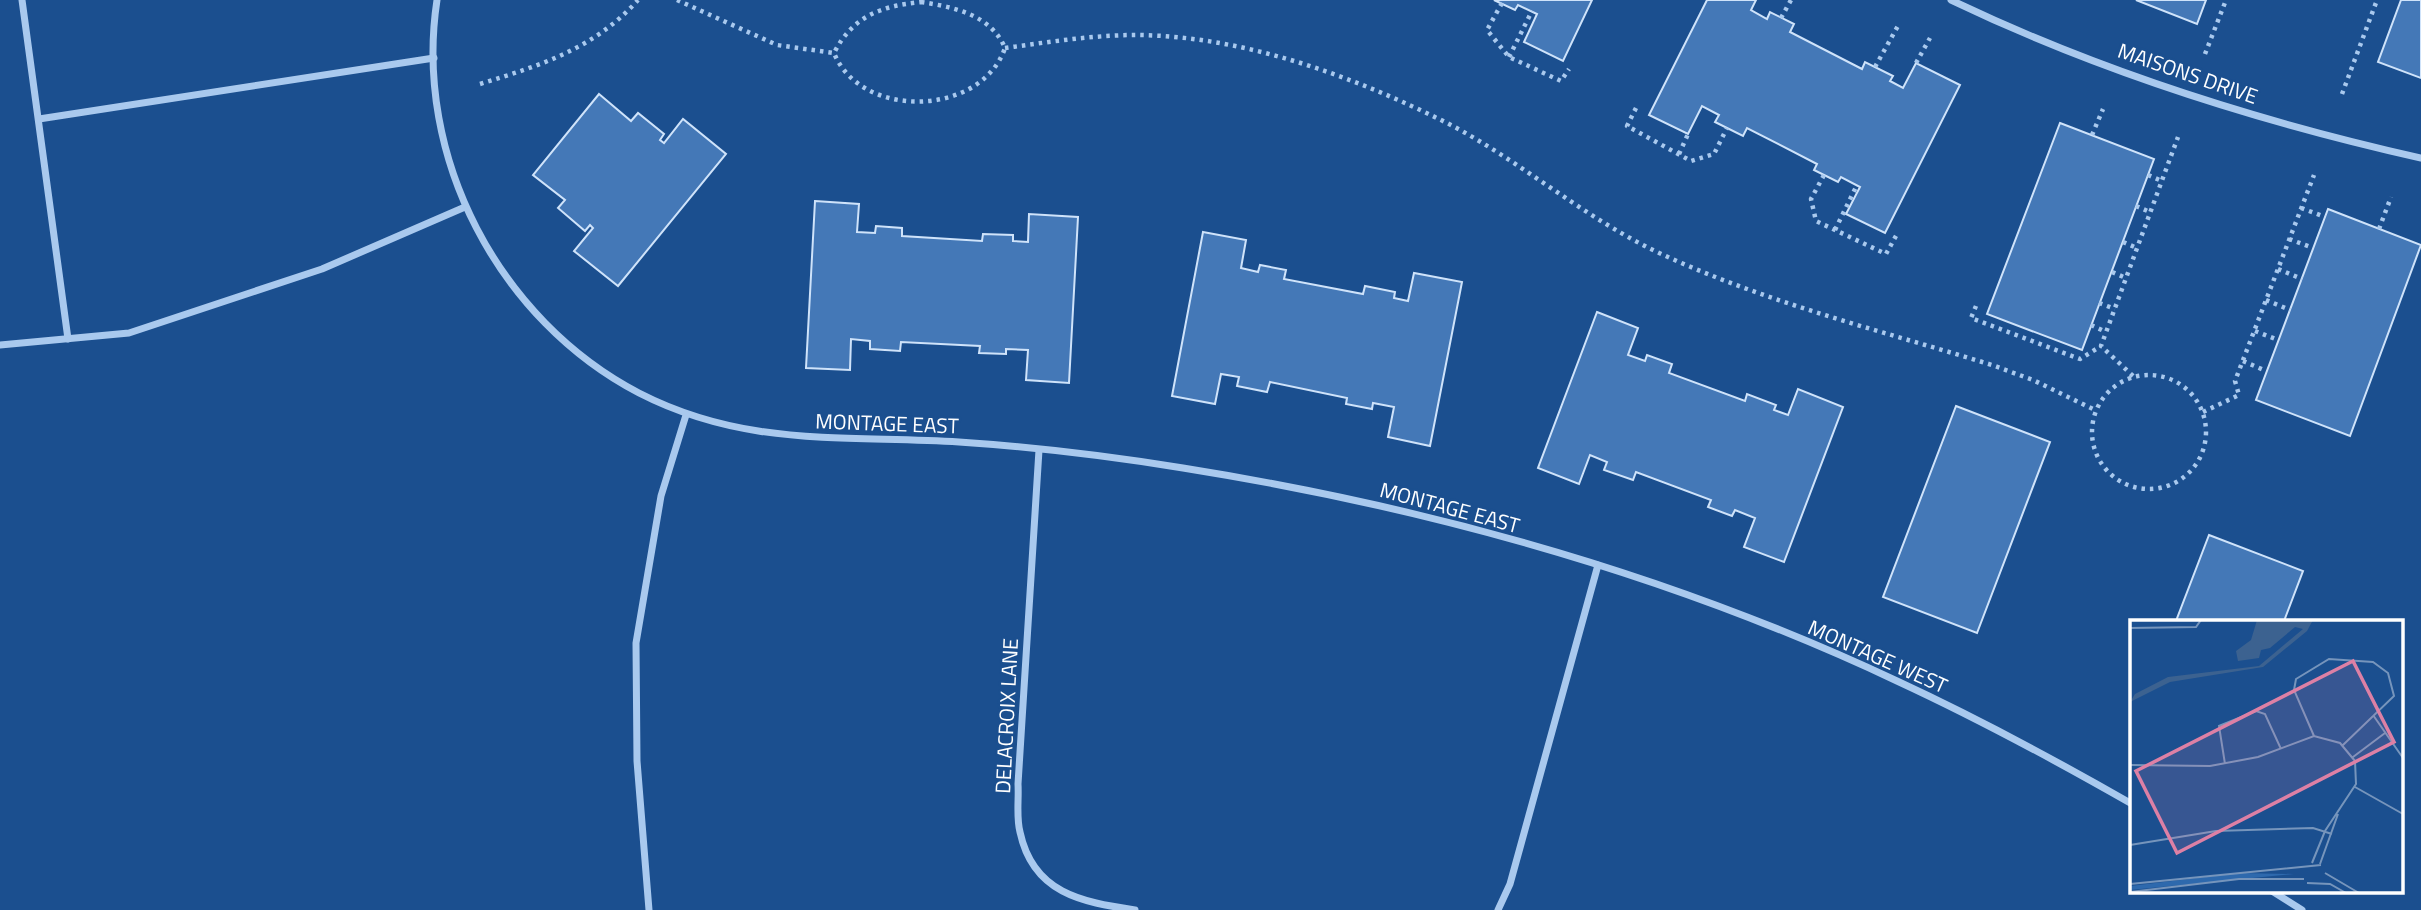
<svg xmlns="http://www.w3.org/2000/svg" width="2421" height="910" font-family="'Titillium Web',sans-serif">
<rect width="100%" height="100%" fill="#1b4f8f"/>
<!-- building -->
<g fill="#4478b7" stroke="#cfe3fa" stroke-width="2">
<path d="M1494,0H1592L1563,61L1524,42L1537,14L1518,5L1515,10Z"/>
<path d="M1707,0H1756L1751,10L1767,19L1770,12L1794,24L1790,32L1862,69L1865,62L1893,76L1890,81L1903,88L1916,63L1960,85L1885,233L1846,214L1860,187L1841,177L1838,182L1814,170L1817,164L1747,128L1743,136L1715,122L1719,115L1702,106L1688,134L1649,115Z"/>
<path d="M2136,0H2206L2197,24Z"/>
<path d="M2401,0H2421V78L2378,62Z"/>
<path d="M599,94L631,121L638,113L664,134L660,140L664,143L683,119L726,154L618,286L574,251L593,228L590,225L585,231L558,208L565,200L533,175Z"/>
<path d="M2060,123L2154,159L2082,350L1987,314Z"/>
<path d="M815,201L859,204L857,232L875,233L876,226L902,228V236L982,241L983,234L1013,235V241L1028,242L1029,214L1078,217L1069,383L1026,380L1028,350L1006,349V354L979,353L980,346L901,342L900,351L870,349V341L851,339L850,370L806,368Z"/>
<path d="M2328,209L2421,245L2350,436L2256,400Z"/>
<path d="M1203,232L1246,240L1241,268L1258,272L1260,265L1286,270L1284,279L1363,294L1365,286L1395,292L1394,298L1408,301L1414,273L1462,282L1430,446L1388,437L1394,407L1373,403L1372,409L1346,404L1347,398L1270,382L1267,392L1237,386L1239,377L1221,374L1215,404L1172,396Z"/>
<path d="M1597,312L1638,328L1628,355L1645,361L1647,355L1672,364L1669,373L1745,401L1747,394L1776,405L1774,410L1788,415L1798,389L1843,407L1784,562L1744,547L1755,518L1735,510L1732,516L1708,507L1711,500L1636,472L1633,480L1604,470L1607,462L1590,455L1579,484L1538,468Z"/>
<path d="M1956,406L2050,442L1977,633L1883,597Z"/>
<path d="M2209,535L2303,571L2284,621H2176Z"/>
</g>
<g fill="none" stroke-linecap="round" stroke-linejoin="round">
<!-- path -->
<g stroke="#a9c9ee" stroke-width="4.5" stroke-dasharray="3.5 5" stroke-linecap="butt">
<path d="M677,0L777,45L834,53"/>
<path d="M921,2C954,7 991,15 1005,48C981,117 861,120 834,53C853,16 881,6 921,2Z"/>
<path d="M1502,3L1487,30L1509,57L1561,81L1569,69"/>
<path d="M1781,18L1791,0"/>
<path d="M1005,48C1049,42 1093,35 1137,35C1243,36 1353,76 1447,123C1519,160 1582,216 1655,251C1763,302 1879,330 1992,365L2033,380L2095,410"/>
<path d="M2205,54L2226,0"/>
<path d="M1509,57L1532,11"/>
<path d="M1916,63L1930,38"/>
<path d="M1875,67L1899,24"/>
<path d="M480,84C541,65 594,49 638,0"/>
<path d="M2342,94L2377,0"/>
<path d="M1636,108L1627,126L1691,161L1714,154L1727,128"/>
<path d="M2092,135L2103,109"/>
<path d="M1679,154L1688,134"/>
<path d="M1824,175L1811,199L1816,221L1886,254L1897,234"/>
<path d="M2148,175L2162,181"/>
<path d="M2136,206L2150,212"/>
<path d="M2301,208L2325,217"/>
<path d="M2379,229L2391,197"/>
<path d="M1835,230L1857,185"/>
<path d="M2289,239L2313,248"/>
<path d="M2123,242L2137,248"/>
<path d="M2278,269L2302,279"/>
<path d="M2112,272L2126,278"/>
<path d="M2266,300L2290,310"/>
<path d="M2099,303L2115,309"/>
<path d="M1976,306L1971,318L2080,359L2101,346"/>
<path d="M2091,325L2106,332"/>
<path d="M2255,331L2278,340"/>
<path d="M2243,361L2266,371"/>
<circle cx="2149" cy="432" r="57"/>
<path d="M2133,376L2101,346L2178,137"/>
<path d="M2203,412L2239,395L2235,381L2314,175"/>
</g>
<!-- minor -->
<g stroke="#a9c9ee" stroke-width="7">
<path d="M22,0L68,339"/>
<path d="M437,0C413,157 499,320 639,393C746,448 845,435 959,442C1034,447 1109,456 1183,468C1427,507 1672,575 1897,681C1977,718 2055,760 2132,804"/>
<path d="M1951,0C2099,71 2261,122 2421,158"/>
<path d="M39,119L434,58"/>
<path d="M0,345L129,333L322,269L465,207"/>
<path d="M1039,450L1018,784C1019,799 1016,817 1020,832C1033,893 1081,902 1135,910"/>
<path d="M2272,891L2302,910"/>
<path d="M649,910L637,761L636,643L661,496L686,415"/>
<path d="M1498,910L1510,884L1598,565"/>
</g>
</g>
<g text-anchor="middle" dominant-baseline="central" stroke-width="5" stroke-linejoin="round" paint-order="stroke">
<!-- street labels -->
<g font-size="21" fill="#fff" stroke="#1b4f8f">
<text transform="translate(2188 73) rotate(19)">MAISONS DRIVE</text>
<text transform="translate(887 423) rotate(2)">MONTAGE EAST</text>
<text transform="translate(1450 507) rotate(15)">MONTAGE EAST</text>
<text transform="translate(1878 656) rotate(24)">MONTAGE WEST</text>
<text transform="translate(1006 716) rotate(-87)">DELACROIX LANE</text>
</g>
</g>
<!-- overview -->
<g transform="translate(2130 620)">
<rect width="273" height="273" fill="#1b4f8f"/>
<path d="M110,253L164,254L0,270V266Z" fill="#2e69ad"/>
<path d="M127,0H183L177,11L133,47L40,62L0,82L5,74L38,57L129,46L173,9L165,7L140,28L131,30L129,38L108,41L106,31L121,20Z" fill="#3c6290"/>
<path fill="none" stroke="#7695bc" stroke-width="2" d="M0,8L66,7L71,0M243,95L273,138M184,116L164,70L166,59L199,39L243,42L258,53L264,76L213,125M223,137L255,113M95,144L89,106L126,91L135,94L151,129M0,145L80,146L128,137L184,116L210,123L225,141L226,164L195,211L182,243M225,167L273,194M0,225L86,211L183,208L202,214M190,244L208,194M195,253L229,273M177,263L200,264L216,273M0,264L191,245M0,272L109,259H174"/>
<path fill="#dd80a5" fill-opacity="0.15" stroke="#dd80a5" stroke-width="3.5" d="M223,41L264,122L47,233L6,151Z"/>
<rect width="273" height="273" fill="none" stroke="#fff" stroke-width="3.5"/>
</g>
</svg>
